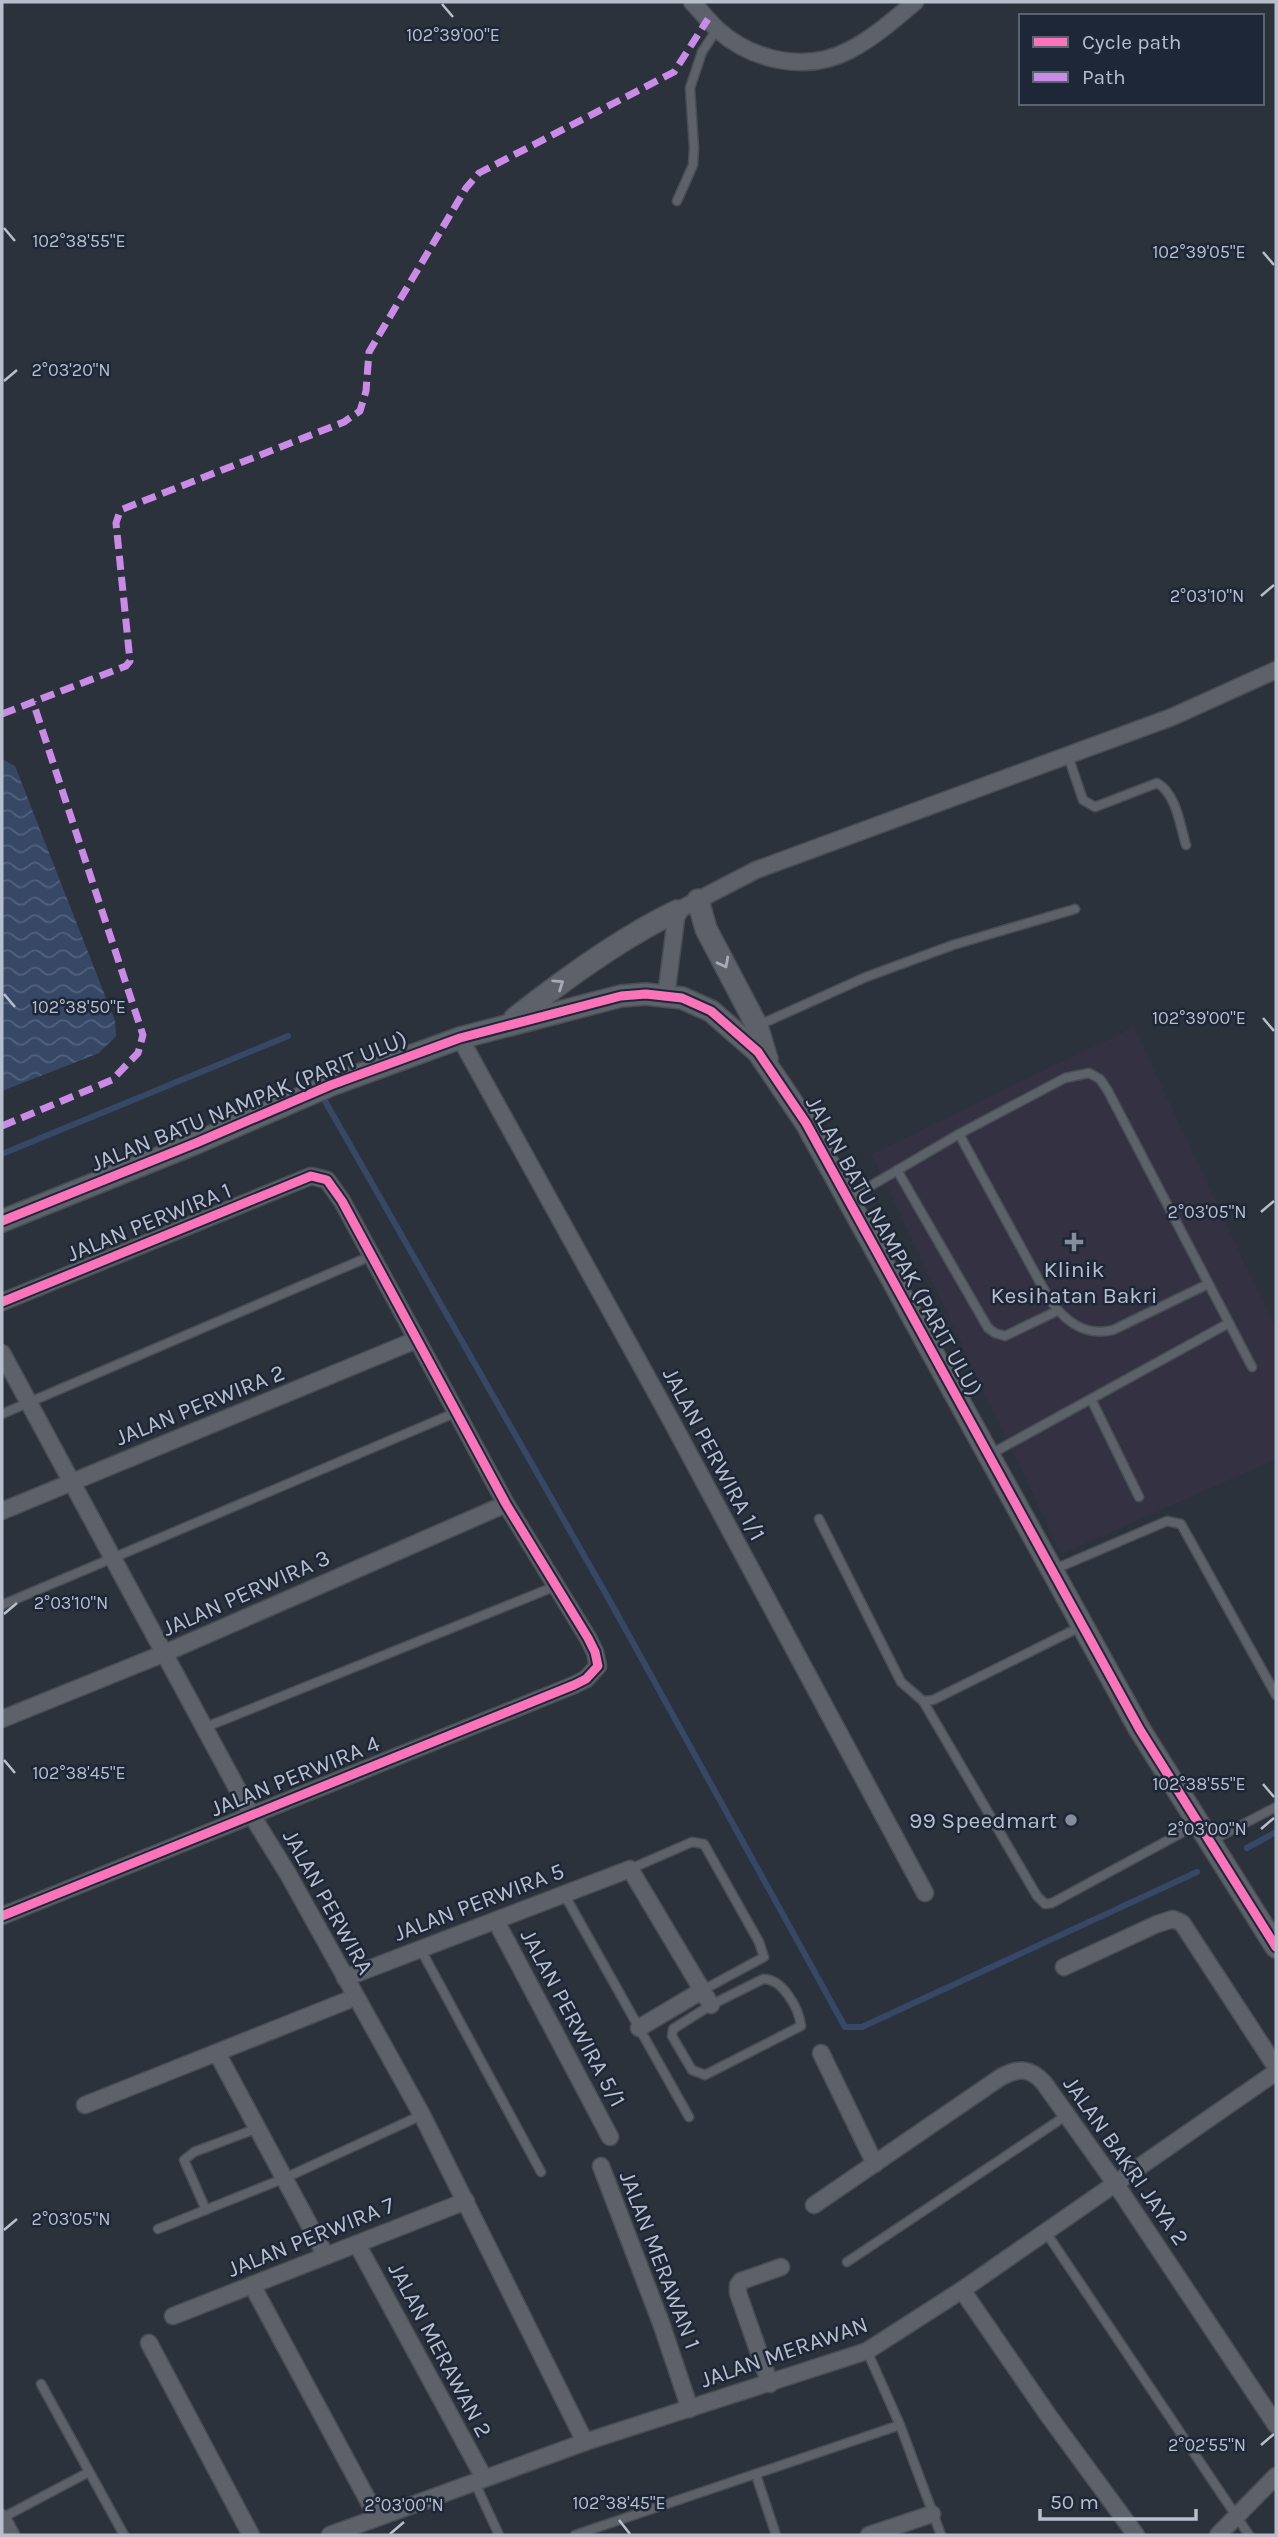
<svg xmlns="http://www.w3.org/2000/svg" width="1278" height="2537" font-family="Karla,sans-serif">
<defs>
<pattern id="water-waves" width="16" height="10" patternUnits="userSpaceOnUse" patternTransform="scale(1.75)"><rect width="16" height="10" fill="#374867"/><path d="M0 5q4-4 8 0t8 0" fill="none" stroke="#52617c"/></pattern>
</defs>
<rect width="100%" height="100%" fill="#2c323c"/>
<!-- medical -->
<path fill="#343242" d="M1134,1027L1276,1330V1459L1061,1554L872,1154Z"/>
<!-- water -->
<path fill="url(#water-waves)" d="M2,759L15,766L115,1021L116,1036L99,1053L2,1091Z"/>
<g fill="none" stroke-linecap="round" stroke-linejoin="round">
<!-- stream -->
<g stroke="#374867" stroke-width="6">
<path d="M325,1101L606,1594L845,2027H862L1197,1872"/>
<path d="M2,1154L288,1036"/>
<path d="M1247,1848L1276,1832"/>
</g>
<defs>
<g id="service">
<path d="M677,201L693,165L694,148L690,88L702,52L717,29"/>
<path d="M1068,756L1083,800L1095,807L1157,783C1176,793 1180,825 1186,845"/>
<path d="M757,1026L866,977L953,945L1075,909"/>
<path d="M959,1134L1048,1297C1064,1321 1084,1337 1113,1330L1208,1284"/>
<path d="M897,1170L988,1328L995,1333L1005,1336L1057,1311"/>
<path d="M850,1198L959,1134L1065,1078L1089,1073L1100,1079L1108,1091L1252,1367"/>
<path d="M1091,1399L1139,1497"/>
<path d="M2,1414L371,1256"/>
<path d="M989,1455L1229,1323"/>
<path d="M819,1519L901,1682L923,1701L933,1700L1082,1626"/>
<path d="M1055,1569L1167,1521L1181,1524L1276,1695"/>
<path d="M2,1605L457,1412"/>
<path d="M923,1701L1037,1896L1045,1904L1052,1903L1198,1824"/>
<path d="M206,1727L556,1586"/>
<path d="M1211,1841L1276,1807"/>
<path d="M630,1869L692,1842L704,1844L759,1942L764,1957L703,1990"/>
<path d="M564,1894L689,2117"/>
<path d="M421,1950L541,2172"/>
<path d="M763,1979C782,1978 799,2008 801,2026L705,2075L692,2070L672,2036L673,2029L711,2005Z"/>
<path d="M206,2210L184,2160L194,2152L258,2128"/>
<path d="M158,2229L285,2178L422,2115"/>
<path d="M1045,2231L1249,2535"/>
<path d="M847,2262L1067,2115"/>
<path d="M867,2351L900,2425L941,2535"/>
<path d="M41,2384L124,2535"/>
<path d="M756,2475L776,2535"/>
<path d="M474,2481L499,2535"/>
<path d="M2,2518L89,2472"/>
<path d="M575,2535L900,2425"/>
</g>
<g id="minor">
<path d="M692,2C701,11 709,22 718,30C753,61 807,73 850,50C873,38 895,19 915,2"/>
<path d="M666,996L677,911L756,870L1172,717L1276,670"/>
<path d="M460,1038L666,1411L925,1893"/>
<path d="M2,1302L311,1176L327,1180L342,1201L506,1504L588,1638L595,1652L598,1666L586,1679L574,1685L2,1916"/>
<path d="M2,1353L251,1814L288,1874L422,2115L585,2442"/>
<path d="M2,1511L416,1340"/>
<path d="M2,1719L165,1653L506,1504"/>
<path d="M496,1921L610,2137"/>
<path d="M1064,1967L1157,1924L1173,1919L1182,1923L1276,2067"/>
<path d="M345,1978L630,1869L711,2005"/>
<path d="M639,2028L703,1990"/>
<path d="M217,2053L326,2256"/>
<path d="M821,2053L875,2164"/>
<path d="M85,2105L356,1997"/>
<path d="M601,2166L661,2323L690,2409"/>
<path d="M814,2205L1001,2077C1018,2068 1030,2067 1044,2083L1115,2183L1276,2425"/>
<path d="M357,2244L484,2478"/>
<path d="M252,2285L377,2517"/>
<path d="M962,2290L1048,2415L1136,2535"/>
<path d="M173,2316L466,2201"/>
<path d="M149,2343L251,2535"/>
<path d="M770,2384L738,2293V2285L741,2281L781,2267"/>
<path d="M2,2518L11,2535"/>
<path d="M330,2535L585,2442L867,2351L962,2290L1276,2072"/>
<path d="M869,2535L932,2514"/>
<path d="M1218,2535L1276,2476"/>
</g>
<g id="tertiary">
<path d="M698,900L706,929L757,1026L767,1059"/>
<path d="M515,1018C562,981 622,937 677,911"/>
<path d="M2,1221L196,1143L331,1085L460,1038L621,996L646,994L682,998L711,1011L758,1052L806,1123L1140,1730L1276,1947"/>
</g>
</defs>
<!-- service casing -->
<use href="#service" stroke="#494d54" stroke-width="11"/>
<!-- minor casing -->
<use href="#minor" stroke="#494d54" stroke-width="19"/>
<!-- tertiary casing -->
<use href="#tertiary" stroke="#494d54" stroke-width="24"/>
<!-- service -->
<use href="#service" stroke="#5d616a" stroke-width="8"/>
<!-- minor -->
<use href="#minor" stroke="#5d616a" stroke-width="16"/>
<!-- tertiary -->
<use href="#tertiary" stroke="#5d616a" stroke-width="21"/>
<!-- quiet -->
<g stroke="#ca8be6" stroke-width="7" stroke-dasharray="14 7" stroke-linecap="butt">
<path d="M2,714L126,666L130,661L116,523L119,514L123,509L344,422L360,411L366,391L369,352L466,188L479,173L674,72L708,19"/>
<path d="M2,1126L112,1080L138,1053L143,1035L33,702"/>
</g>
<defs>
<g id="cycleway">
<path d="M2,1221L196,1143L331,1085L460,1038L621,996L646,994L682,998L711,1011L758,1052L806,1123L1140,1730L1276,1947"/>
<path d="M2,1302L311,1176L327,1180L342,1201L506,1504L588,1638L595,1652L598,1666L586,1679L574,1685L2,1916"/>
</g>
</defs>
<!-- cycleway casing -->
<use href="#cycleway" stroke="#1e2738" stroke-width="13"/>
<!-- cycleway -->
<use href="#cycleway" stroke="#fb73b8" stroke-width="9"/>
</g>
<!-- one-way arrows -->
<defs><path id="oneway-chevron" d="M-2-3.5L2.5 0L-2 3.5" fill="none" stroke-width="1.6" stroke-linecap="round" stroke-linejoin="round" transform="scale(1.75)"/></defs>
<g stroke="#a5abb8">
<use href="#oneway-chevron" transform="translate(724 963) rotate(62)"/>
<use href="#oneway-chevron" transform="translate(559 984) rotate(-34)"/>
</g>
<!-- ticks -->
<path fill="none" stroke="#b7becc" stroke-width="2.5" d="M442,4L453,17M4,228L15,241M1263,252L1274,265M4,381L17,370M1261,596L1274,585M4,994L15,1007M1263,1018L1274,1031M1261,1212L1274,1201M4,1614L17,1603M4,1760L15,1773M1263,1784L1274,1797M1261,1829L1274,1818M4,2230L17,2219M1261,2445L1274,2434M619,2520L630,2534M390,2534L404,2522"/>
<!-- markers -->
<g fill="#868d9a" stroke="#1e2738" stroke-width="2.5">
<path d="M1070.5 1231.5h7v7h7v7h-7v7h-7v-7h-7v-7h7z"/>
<circle cx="1071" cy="1820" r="7"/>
</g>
<g text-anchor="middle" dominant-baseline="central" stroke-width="5" stroke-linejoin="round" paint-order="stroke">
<!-- street labels -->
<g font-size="23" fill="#b7becc" stroke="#1e2738">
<text transform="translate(249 1101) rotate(-22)">JALAN BATU NAMPAK (PARIT ULU)</text>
<text transform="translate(149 1222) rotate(-22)">JALAN PERWIRA 1</text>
<text transform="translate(894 1246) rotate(61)">JALAN BATU NAMPAK (PARIT ULU)</text>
<text transform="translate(200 1405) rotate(-22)">JALAN PERWIRA 2</text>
<text transform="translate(714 1454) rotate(62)">JALAN PERWIRA 1/1</text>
<text transform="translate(246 1593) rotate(-24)">JALAN PERWIRA 3</text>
<text transform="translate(295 1776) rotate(-22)">JALAN PERWIRA 4</text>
<text transform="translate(328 1902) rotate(61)">JALAN PERWIRA</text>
<text transform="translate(479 1902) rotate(-21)">JALAN PERWIRA 5</text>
<text transform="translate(573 2018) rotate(62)">JALAN PERWIRA 5/1</text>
<text transform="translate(1126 2161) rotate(55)">JALAN BAKRI JAYA 2</text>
<text transform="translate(311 2237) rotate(-22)">JALAN PERWIRA 7</text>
<text transform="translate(660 2260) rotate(69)">JALAN MERAWAN 1</text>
<text transform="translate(440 2350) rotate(62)">JALAN MERAWAN 2</text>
<text transform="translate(784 2352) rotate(-19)">JALAN MERAWAN</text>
</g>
<!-- poi labels -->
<g font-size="23" fill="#b7becc" stroke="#1e2738">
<text x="1074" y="1269">Klinik<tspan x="1074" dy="26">Kesihatan Bakri</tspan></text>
<text x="1057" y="1820" text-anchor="end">99 Speedmart</text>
</g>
</g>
<g font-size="18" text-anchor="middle" fill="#b7becc" stroke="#1e2738" stroke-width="5" stroke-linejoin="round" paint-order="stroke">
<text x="453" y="41">102°39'00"E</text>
<text x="79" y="247">102°38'55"E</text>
<text x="1199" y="258">102°39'05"E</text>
<text x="71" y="376">2°03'20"N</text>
<text x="1207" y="602">2°03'10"N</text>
<text x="79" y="1013">102°38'50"E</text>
<text x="1199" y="1024">102°39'00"E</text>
<text x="1207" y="1218">2°03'05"N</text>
<text x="71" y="1609">2°03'10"N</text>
<text x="79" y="1779">102°38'45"E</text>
<text x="1199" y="1790">102°38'55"E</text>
<text x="1207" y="1835">2°03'00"N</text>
<text x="71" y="2225">2°03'05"N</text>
<text x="1207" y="2451">2°02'55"N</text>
<text x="619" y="2509">102°38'45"E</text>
<text x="404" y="2511">2°03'00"N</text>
</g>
<!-- border -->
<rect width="1278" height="2537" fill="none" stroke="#b7becc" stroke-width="7"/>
<!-- legend -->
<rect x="1019" y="14" width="245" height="91" fill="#1e2738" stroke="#5b6373" stroke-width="2"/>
<rect x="1033" y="37" width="35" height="10" fill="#fb73b8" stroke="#5b6373" stroke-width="2"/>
<text x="1082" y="49" font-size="21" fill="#b7becc">Cycle path</text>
<rect x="1033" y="72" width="35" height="10" fill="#ca8be6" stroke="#5b6373" stroke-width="2"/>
<text x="1082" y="84" font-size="21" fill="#b7becc">Path</text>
<!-- scale -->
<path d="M1040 2509v10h156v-10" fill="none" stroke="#b7becc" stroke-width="3.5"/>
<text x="1050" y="2509" font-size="21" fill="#b7becc" stroke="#1e2738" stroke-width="5" paint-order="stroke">50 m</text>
</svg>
